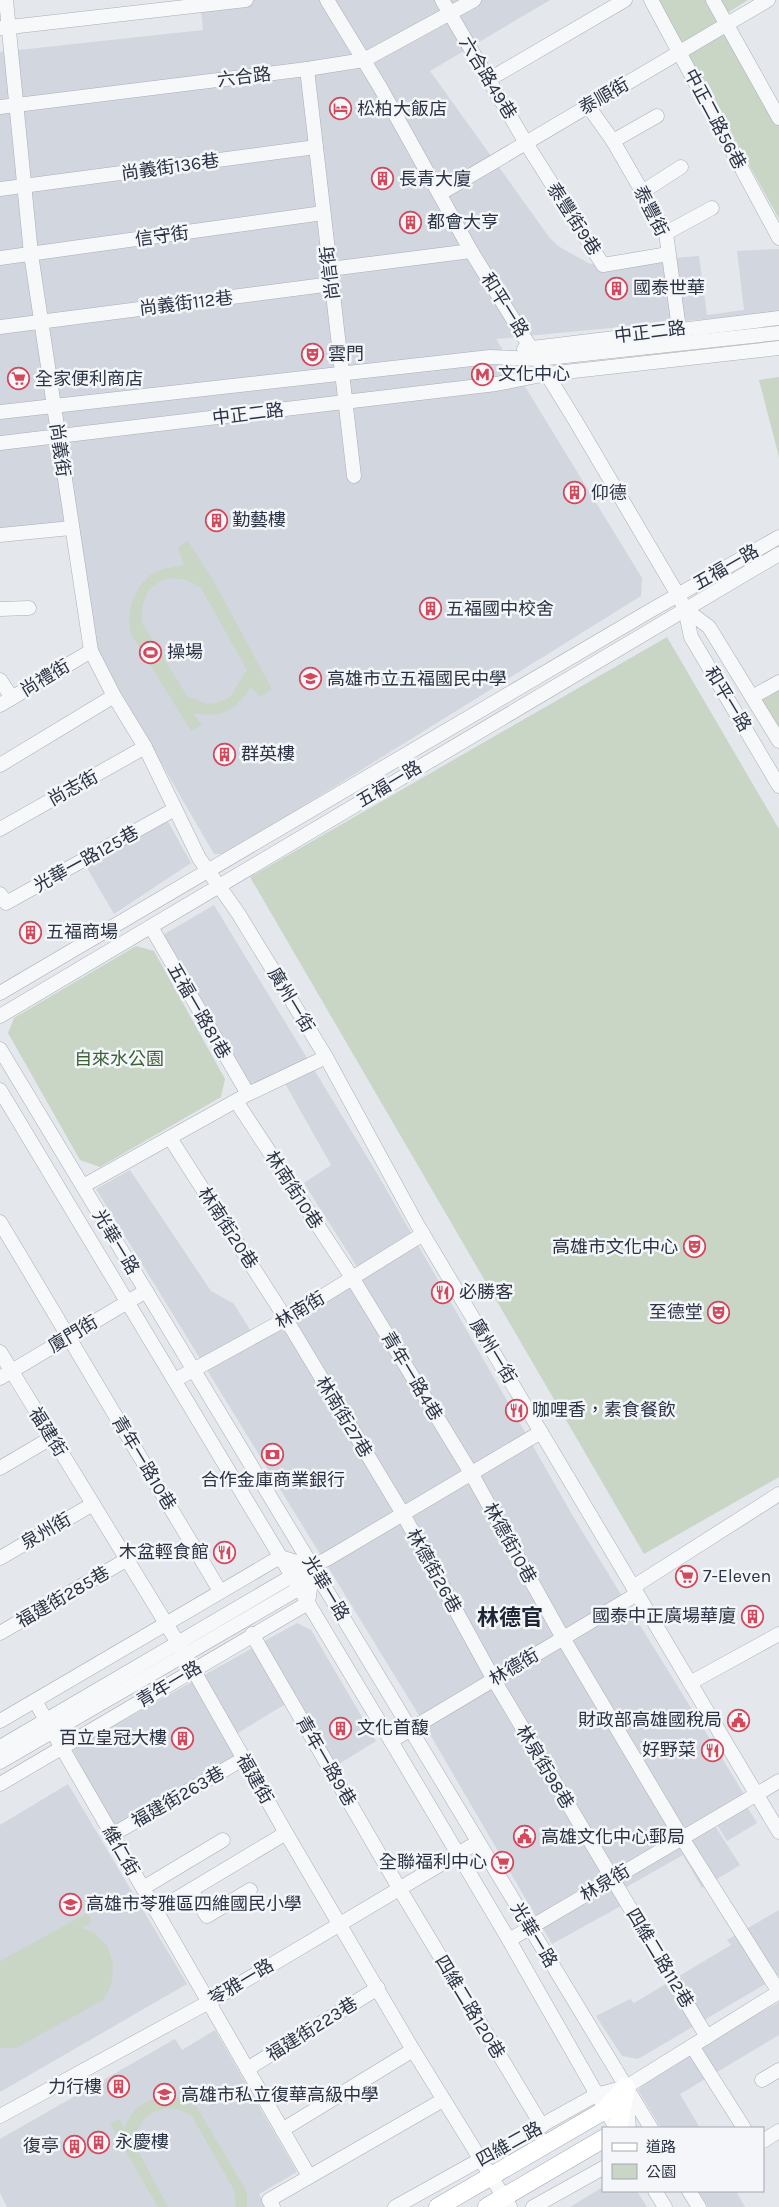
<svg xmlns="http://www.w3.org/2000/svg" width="779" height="2207" font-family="Karla,'Noto Sans TC',sans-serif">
<rect width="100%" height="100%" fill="#e4e7ec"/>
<!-- built -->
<g fill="#d2d6de">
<path d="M200,0H550L430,71L549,237L558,246L590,264L699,256L707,315L744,310L737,251L779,249V312L496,339L642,578L641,596L226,854H214L95,649L77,524L0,531V52L203,30Z"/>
<path d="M166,818L191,863L114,914L86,866Z"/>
<path d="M214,905L378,1175L574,1518L744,1794L708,1815L740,1865L702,1888L683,1855L623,1889L630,1901L552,1944L417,1712L96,1189L130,1170L211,1291L234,1304L252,1333L359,1270L304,1183L331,1165L278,1071L249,1088L163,935Z"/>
<path d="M297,1623L311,1630L376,1741L326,1772L289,1702L226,1740L234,1756L113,1829L72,1749Z"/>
<path d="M68,1784L187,1984L0,2092V1825Z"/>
<path d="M746,1805L757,1823L727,1841L716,1823Z"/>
<path d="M779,1910V1976L638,2059L622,2056L596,2016L630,1999L634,2003L731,1945L727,1940Z"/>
<path d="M779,2002V2035L680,2094L700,2128H661L638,2090L649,2078Z"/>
<path d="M215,2030L297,2172L259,2194L266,2207H7L0,2193V2139L175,2039L182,2050Z"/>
<path d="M603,2187V2191H637L647,2207H570Z"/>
<path d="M698,2191H736L745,2207H708Z"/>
</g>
<!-- green -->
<g fill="#c9d6c5" fill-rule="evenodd">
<path d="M658,0H748L719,18L779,126V219Z"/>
<path d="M779,377V457L759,380Z"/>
<path d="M188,541L212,578L272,689L260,697L251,687C235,711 222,718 193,713L202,725L191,731L131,634C125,612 134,587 153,573C162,568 175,567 184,565L178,547ZM171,578L187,580L201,588L247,670L230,697L220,702L207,704L187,696L141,621L143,605L148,591L162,580Z"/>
<path d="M667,637L779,829V1477L644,1554L250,877Z"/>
<path d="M779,686V730L760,697Z"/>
<path d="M136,946L154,951L225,1079L221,1097L100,1167L80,1160L8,1033L14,1018Z"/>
<path d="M87,1913L92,1922L82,1928L94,1933L107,1945L113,1963L112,1981L108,1992L103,2000L16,2048H0V1961Z"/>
<path d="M159,2097L178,2098L196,2106L247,2192V2207H236L234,2190L192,2116C165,2098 135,2114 135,2146L168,2207H158L110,2124L119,2119L125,2129C130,2110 142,2102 159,2097Z"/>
</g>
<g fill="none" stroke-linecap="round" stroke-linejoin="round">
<defs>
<g id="minor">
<path d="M6,0L31,254L91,651L114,696L145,747L199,858L238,913L326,1057L417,1224L779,1832"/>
<path d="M327,0L380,87L471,251L575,420L678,595L685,609L691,637L779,786"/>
<path d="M442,0L526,143L603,265L668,254"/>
<path d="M651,0L779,238"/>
<path d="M713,0L779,118"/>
<path d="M1,28L246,0"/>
<path d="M307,69L354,476"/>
<path d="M488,80L625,0"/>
<path d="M588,106L613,141L666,233L679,329"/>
<path d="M0,107L307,69L364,60L474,0"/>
<path d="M613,141L657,116"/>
<path d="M0,189L316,147"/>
<path d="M642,192L681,167"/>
<path d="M441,193L768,0"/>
<path d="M666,233L712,208"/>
<path d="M0,258L323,213"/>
<path d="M330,269L471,251"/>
<path d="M0,327L332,284"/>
<path d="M524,349L779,318"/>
<path d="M0,412L490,357L538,359L779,333"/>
<path d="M0,443L496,384L547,374L779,348"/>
<path d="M0,535L71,528"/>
<path d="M0,609L29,608"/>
<path d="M685,609L709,627L779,741"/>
<path d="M0,680L12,698"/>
<path d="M752,697L779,682"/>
<path d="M0,705L91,651"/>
<path d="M0,765L114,696"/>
<path d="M0,829L145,747"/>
<path d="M0,894L6,903L175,809"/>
<path d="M151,927L248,1094"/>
<path d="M0,993L648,612L779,537"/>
<path d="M0,1016L779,554"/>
<path d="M0,1049L651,2128"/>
<path d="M0,1090L391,1741L509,1940L616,2128"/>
<path d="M236,1101L353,1279L471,1473L563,1638L682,1838L779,1992"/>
<path d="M170,1138L286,1319L403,1514L494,1680L707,2037"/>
<path d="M83,1186L248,1094L326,1057"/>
<path d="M0,1222L220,1591"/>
<path d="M0,1352L178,1643L286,1833L413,2050L510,2207"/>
<path d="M0,1378L146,1291"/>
<path d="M175,1380L286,1319L423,1234"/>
<path d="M0,1468L51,1438"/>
<path d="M0,1558L93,1504"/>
<path d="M633,1587L779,1494"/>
<path d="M0,1633L126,1560"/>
<path d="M252,1634L399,1888L542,2126"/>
<path d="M690,1683L779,1634"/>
<path d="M35,1701L309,2176"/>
<path d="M0,1721L280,1557L313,1567"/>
<path d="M391,1741L637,1594"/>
<path d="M0,1747L292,1576L327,1559L541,1432"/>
<path d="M0,1762L300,1588L304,1581"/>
<path d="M0,1784L308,1603L313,1567"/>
<path d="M112,1835L243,1759"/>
<path d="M143,1888L223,1840"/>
<path d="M191,1890L207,1916L250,1890"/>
<path d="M156,1911L286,1833"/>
<path d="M509,1940L779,1781"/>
<path d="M692,2046L744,2128"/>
<path d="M247,2069L378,1988"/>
<path d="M762,2080L779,2070"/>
<path d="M627,2103L629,2128"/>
<path d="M0,2116L209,2002L478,1842"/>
<path d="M282,2130L413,2050"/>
<path d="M763,2141L779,2131"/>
<path d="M655,2191L665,2207"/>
<path d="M689,2191L699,2207"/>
<path d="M273,2207L269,2200L443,2100"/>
<path d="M395,2207L596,2095L626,2087L779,1992"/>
<path d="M533,2207L603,2168"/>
</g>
<g id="major">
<path d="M618,2128L626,2088"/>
<path d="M438,2207L605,2110L626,2087"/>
<path d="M487,2207L603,2139"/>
</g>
</defs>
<!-- minor casing -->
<use href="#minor" stroke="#a9aeb7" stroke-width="15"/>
<!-- major casing -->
<use href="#major" stroke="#a3abb8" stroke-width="19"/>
<!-- minor -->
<use href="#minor" stroke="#f7f8fa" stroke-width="14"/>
<!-- major -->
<use href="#major" stroke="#fff" stroke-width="18"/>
</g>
<!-- icons -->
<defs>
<symbol id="hotel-ring" viewBox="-11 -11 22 22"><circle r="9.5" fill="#f4f6f9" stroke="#d1495b" stroke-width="1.5"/><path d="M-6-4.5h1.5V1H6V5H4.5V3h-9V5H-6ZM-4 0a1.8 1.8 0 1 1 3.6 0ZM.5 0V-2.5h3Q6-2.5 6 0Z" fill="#d1495b"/></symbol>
<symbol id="building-ring" viewBox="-11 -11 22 22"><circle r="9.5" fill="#f4f6f9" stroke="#d1495b" stroke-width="1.5"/><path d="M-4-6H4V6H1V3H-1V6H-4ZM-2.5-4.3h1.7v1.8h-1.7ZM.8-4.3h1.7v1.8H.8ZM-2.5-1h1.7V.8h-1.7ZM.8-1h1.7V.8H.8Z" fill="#d1495b"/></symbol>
<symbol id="theatre-ring" viewBox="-11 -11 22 22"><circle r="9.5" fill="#f4f6f9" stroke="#d1495b" stroke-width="1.5"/><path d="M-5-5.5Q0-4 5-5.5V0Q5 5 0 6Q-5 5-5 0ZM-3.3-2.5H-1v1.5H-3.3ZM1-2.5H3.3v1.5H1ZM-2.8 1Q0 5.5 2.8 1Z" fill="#d1495b"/></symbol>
<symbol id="metro-ring" viewBox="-11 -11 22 22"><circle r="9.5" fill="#f4f6f9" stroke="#d1495b" stroke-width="1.5"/><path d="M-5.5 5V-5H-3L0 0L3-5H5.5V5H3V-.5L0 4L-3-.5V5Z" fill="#d1495b"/></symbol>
<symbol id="supermarket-ring" viewBox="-11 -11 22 22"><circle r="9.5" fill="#f4f6f9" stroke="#d1495b" stroke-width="1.5"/><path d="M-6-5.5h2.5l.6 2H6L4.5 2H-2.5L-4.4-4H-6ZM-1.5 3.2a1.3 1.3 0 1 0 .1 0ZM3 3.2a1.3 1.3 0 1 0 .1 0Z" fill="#d1495b"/></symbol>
<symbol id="stadium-ring" viewBox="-11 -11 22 22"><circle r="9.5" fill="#f4f6f9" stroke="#d1495b" stroke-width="1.5"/><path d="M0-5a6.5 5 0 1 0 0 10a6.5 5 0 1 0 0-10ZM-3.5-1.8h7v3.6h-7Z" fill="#d1495b"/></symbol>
<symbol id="school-ring" viewBox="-11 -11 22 22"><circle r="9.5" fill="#f4f6f9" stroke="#d1495b" stroke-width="1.5"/><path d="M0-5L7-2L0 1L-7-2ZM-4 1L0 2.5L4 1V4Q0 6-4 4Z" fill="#d1495b"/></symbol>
<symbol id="restaurant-ring" viewBox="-11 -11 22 22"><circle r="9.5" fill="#f4f6f9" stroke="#d1495b" stroke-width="1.5"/><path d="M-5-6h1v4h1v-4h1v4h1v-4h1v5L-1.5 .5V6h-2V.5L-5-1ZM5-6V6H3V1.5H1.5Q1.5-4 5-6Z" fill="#d1495b"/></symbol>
<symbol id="bank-ring" viewBox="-11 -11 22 22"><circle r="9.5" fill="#f4f6f9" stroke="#d1495b" stroke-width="1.5"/><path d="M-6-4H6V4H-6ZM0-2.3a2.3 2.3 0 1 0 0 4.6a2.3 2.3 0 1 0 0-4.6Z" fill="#d1495b"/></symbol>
<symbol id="civic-ring" viewBox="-11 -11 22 22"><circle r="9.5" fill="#f4f6f9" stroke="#d1495b" stroke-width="1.5"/><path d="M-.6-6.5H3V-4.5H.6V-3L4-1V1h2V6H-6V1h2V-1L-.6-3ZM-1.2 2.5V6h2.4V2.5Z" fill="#d1495b"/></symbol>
</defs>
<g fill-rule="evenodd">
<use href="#hotel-ring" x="328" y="96" width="25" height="25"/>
<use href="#building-ring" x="370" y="166" width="25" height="25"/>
<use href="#building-ring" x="398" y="210" width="25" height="25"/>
<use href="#building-ring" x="604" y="276" width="25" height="25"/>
<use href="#theatre-ring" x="300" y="342" width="25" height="25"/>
<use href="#metro-ring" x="470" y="362" width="25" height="25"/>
<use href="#supermarket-ring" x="6" y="366" width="25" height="25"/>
<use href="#building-ring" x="562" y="480" width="25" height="25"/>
<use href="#building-ring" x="204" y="508" width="25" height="25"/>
<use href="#building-ring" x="418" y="596" width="25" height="25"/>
<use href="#stadium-ring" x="138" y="640" width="25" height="25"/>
<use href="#school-ring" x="298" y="666" width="25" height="25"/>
<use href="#building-ring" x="212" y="742" width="25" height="25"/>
<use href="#building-ring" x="18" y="920" width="25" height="25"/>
<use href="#theatre-ring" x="682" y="1234" width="25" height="25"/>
<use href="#restaurant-ring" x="430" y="1280" width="25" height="25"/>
<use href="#theatre-ring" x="706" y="1300" width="25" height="25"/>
<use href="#restaurant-ring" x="504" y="1398" width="25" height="25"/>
<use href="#bank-ring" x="260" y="1442" width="25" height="25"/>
<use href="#restaurant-ring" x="212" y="1540" width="25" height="25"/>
<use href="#supermarket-ring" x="674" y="1564" width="25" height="25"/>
<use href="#building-ring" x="740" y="1604" width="25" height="25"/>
<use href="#civic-ring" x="726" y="1708" width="25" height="25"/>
<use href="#building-ring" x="328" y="1716" width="25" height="25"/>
<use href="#building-ring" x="170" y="1726" width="25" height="25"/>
<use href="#restaurant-ring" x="700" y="1738" width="25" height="25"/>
<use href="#civic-ring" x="512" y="1824" width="25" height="25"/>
<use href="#supermarket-ring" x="490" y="1850" width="25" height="25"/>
<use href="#school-ring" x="58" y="1892" width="25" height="25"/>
<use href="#building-ring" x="106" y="2074" width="25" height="25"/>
<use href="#school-ring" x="152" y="2082" width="25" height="25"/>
<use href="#building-ring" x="86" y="2130" width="25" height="25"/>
<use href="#building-ring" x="62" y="2134" width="25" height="25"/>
</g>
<g text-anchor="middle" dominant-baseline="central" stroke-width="5" stroke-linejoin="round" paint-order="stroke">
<!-- street labels -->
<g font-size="18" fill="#2b3445" stroke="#f4f6f9">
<text transform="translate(244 77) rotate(-7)">六合路</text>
<text transform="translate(488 78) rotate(59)">六合路49巷</text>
<text transform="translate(604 96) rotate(-30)">泰順街</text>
<text transform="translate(715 119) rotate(62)">中正二路56巷</text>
<text transform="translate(170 167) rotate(-8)">尚義街136巷</text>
<text transform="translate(651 211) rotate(63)">泰豐街</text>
<text transform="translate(574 219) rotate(57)">泰豐街9巷</text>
<text transform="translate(162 236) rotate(-8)">信守街</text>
<text transform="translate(330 273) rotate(-97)">尚信街</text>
<text transform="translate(186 303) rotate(-7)">尚義街112巷</text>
<text transform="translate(505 305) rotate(58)">和平一路</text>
<text transform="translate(650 332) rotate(-7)">中正二路</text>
<text transform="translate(248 414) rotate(-7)">中正二路</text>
<text transform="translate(60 450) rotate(82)">尚義街</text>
<text transform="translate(726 567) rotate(-30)">五福一路</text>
<text transform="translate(45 678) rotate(-31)">尚禮街</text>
<text transform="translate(728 699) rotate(59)">和平一路</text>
<text transform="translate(389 784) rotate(-31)">五福一路</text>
<text transform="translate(73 788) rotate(-29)">尚志街</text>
<text transform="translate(86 859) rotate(-29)">光華一路125巷</text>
<text transform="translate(291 1000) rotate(59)">廣州一街</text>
<text transform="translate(199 1011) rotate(60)">五福一路81巷</text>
<text transform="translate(294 1190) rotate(57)">林南街10巷</text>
<text transform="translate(228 1228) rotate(57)">林南街20巷</text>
<text transform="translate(116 1242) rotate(59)">光華一路</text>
<text transform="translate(300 1310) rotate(-31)">林南街</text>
<text transform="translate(73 1334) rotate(-31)">廈門街</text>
<text transform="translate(493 1351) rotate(59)">廣州一街</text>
<text transform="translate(412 1376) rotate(59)">青年一路4巷</text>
<text transform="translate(344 1417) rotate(59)">林南街27巷</text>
<text transform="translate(48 1432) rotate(58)">福建街</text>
<text transform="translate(144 1463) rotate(59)">青年一路10巷</text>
<text transform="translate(46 1531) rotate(-30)">泉州街</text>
<text transform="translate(510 1543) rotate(61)">林德街10巷</text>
<text transform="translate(434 1571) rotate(61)">林德街26巷</text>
<text transform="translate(326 1588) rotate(59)">光華一路</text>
<text transform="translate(63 1597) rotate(-30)">福建街285巷</text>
<text transform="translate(514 1667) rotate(-31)">林德街</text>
<text transform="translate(169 1684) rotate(-31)">青年一路</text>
<text transform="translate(326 1761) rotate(60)">青年一路9巷</text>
<text transform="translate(545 1767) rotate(59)">林泉街98巷</text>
<text transform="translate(255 1779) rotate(60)">福建街</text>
<text transform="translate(178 1797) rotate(-30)">福建街263巷</text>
<text transform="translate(121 1851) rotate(60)">維仁街</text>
<text transform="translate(605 1883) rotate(-31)">林泉街</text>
<text transform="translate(534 1935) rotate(59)">光華一路</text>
<text transform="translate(660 1958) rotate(59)">四維二路112巷</text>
<text transform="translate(241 1982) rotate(-31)">苓雅一路</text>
<text transform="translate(470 2007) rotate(59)">四維二路120巷</text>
<text transform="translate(312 2029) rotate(-32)">福建街223巷</text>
<text transform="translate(509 2144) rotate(-29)">四維二路</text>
</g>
<!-- poi labels -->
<g font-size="18" fill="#2b3445" stroke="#f4f6f9" text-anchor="start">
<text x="357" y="109">松柏大飯店</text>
<text x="399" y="179">長青大廈</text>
<text x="427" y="222">都會大亨</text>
<text x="633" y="288">國泰世華</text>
<text x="328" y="354">雲門</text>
<text x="498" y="374">文化中心</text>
<text x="35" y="379">全家便利商店</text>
<text x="591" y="493">仰德</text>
<text x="232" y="520">勤藝樓</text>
<text x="446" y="609">五福國中校舍</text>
<text x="167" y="652">操場</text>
<text x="327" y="679">高雄市立五福國民中學</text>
<text x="241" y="754">群英樓</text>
<text x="46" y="932">五福商場</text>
<text x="678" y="1247" text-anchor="end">高雄市文化中心</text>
<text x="459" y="1292">必勝客</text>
<text x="703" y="1312" text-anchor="end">至德堂</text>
<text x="532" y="1410">咖哩香，素食餐飲</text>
<text x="273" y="1480" text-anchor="middle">合作金庫商業銀行</text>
<text x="209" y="1552" text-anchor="end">木盆輕食館</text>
<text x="703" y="1576">7-Eleven</text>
<text x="736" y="1616" text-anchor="end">國泰中正廣場華廈</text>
<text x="722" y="1720" text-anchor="end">財政部高雄國稅局</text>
<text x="357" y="1728">文化首馥</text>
<text x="167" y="1738" text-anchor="end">百立皇冠大樓</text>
<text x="696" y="1750" text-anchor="end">好野菜</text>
<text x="541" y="1837">高雄文化中心郵局</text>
<text x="487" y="1862" text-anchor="end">全聯福利中心</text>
<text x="86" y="1904">高雄市苓雅區四維國民小學</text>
<text x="102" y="2087" text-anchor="end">力行樓</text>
<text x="181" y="2095">高雄市私立復華高級中學</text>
<text x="115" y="2142">永慶樓</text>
<text x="59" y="2146" text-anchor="end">復亭</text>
</g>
<!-- park labels -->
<g font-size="18" fill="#3f6138" stroke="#f4f6f9">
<text x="119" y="1059">自來水公園</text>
</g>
<!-- district labels -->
<g font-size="22" font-weight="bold" fill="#1d2536" stroke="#f4f6f9">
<text x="510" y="1618">林德官</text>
</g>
</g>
<!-- legend -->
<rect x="602" y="2127" width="162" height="65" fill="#f4f6f9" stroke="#a4a8b1"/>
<rect x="612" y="2143" width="25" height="8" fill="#ffffff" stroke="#a4a8b1"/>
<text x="646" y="2152" font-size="15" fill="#2b3445">道路</text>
<rect x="612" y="2164" width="25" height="15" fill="#c9d6c5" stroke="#a4a8b1"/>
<text x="646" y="2177" font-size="15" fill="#2b3445">公園</text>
</svg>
